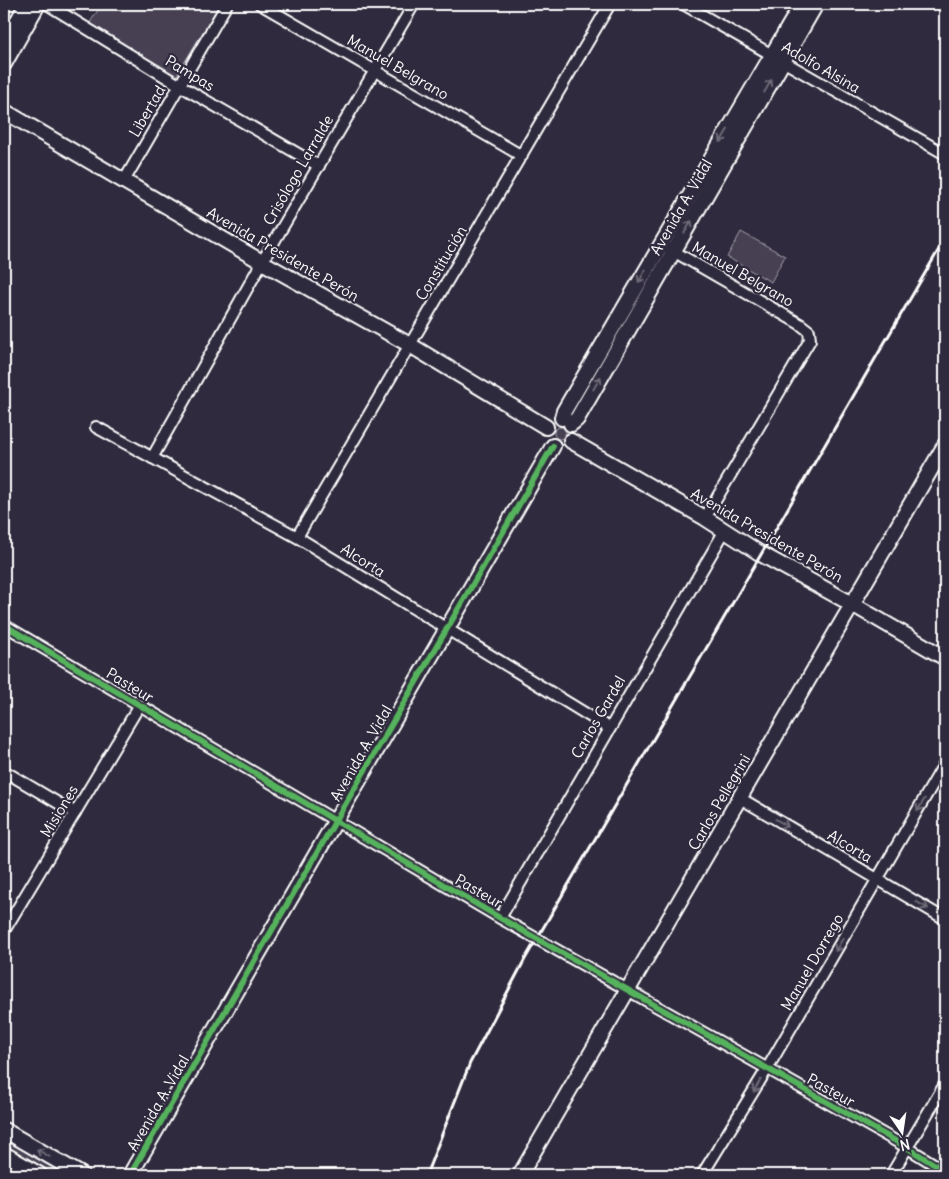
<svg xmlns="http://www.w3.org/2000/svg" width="949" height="1179" font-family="Delius,sans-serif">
<rect width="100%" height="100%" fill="#2f2a3d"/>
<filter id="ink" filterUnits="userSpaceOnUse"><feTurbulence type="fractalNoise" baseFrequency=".02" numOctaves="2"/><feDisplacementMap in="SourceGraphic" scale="10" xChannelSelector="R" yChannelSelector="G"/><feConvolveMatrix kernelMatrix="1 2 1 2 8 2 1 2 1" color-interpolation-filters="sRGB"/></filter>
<g filter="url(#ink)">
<!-- green -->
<g fill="#464152" stroke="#a2a0a8">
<path d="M102,4H220L176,76L89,24Z"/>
<path d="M741,232L785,256L771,282L727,257Z"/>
<path d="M661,256L665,258L570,419L567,417Z"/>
<circle cx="560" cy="433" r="6"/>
<path d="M4,1137L70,1175H51L4,1148Z"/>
</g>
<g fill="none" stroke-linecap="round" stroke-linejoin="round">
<defs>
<g id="street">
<path d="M47,4L179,85L319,166"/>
<path d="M260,4L522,156"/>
<path d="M683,4L945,154"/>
<path d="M124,181L227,4"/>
<path d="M668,248L800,324L809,331L810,340L705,518"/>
<path d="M96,427L297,537L609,728"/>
<path d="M152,458L262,262L414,4"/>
<path d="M297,537L610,4"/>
<path d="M4,625L500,918L908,1148L945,1171"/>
<path d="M4,771L75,813"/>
<path d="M740,798L945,919"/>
<path d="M500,918L724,532"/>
<path d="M4,931L139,706"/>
<path d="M702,1175L767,1069L945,763"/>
<path d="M891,1175L945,1084"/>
</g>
<g id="secondary">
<path d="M4,45L27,4"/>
<path d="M4,64L38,4"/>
<path d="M4,111L262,262L410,345L546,427"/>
<path d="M562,418L564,411L802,4"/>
<path d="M571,424L577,419L816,4"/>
<path d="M571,441L705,518L761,554L852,604L945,658"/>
<path d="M4,1130L82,1175"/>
<path d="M4,1154L40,1175"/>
<path d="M130,1175L553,446"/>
<path d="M520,1175L945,445"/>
</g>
</defs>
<!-- street casing -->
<use href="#street" stroke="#fff" stroke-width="14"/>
<!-- secondary casing -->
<use href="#secondary" stroke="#fff" stroke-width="18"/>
<!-- street -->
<use href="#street" stroke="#2f2a3d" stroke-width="10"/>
<!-- secondary -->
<use href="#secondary" stroke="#2f2a3d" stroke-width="14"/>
<!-- rail -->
<path stroke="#fff" stroke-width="3" d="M426,1175L470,1063L525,959L945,239"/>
<defs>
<g id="cycleway">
<path d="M4,625L500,918L908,1148L945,1171"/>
<path d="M130,1175L553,446"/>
</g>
</defs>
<!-- cycleway casing -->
<use href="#cycleway" stroke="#2f2a3d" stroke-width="9"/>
<!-- cycleway -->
<use href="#cycleway" stroke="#56b35d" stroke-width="6"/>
</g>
<!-- one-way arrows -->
<defs><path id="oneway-shaft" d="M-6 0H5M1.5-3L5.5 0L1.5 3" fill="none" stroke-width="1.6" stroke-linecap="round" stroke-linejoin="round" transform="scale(1.25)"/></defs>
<g stroke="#6d6a77">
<use href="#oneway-shaft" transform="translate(768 86) rotate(-60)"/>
<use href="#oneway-shaft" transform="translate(724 136) rotate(121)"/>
<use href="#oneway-shaft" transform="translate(688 227) rotate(-60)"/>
<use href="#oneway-shaft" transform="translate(642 276) rotate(120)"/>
<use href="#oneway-shaft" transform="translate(597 383) rotate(-60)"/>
<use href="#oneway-shaft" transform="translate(921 805) rotate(120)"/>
<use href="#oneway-shaft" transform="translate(782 823) rotate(31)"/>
<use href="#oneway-shaft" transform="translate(922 905) rotate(30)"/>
<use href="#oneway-shaft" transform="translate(839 945) rotate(120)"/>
<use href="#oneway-shaft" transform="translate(757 1086) rotate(121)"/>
<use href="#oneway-shaft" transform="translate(43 1153) rotate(-150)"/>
</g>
</g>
<g text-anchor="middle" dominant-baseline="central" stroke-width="4.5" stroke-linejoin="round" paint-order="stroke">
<!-- street labels -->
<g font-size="15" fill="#fff" stroke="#2f2a3d">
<text transform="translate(398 67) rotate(30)">Manuel Belgrano</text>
<text transform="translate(821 67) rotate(30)">Adolfo Alsina</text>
<text transform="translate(190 73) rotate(31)">Pampas</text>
<text transform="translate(147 111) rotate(-60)">Libertad</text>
<text transform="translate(298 170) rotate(-60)">Crisólogo Larralde</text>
<text transform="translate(681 207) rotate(-60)">Avenida A. Vidal</text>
<text transform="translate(283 254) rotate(30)">Avenida Presidente Perón</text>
<text transform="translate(441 263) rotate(-59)">Constitución</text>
<text transform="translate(743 274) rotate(30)">Manuel Belgrano</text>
<text transform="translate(767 535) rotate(30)">Avenida Presidente Perón</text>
<text transform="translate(363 560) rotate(32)">Alcorta</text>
<text transform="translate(130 685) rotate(31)">Pasteur</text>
<text transform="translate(598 717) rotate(-60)">Carlos Gardel</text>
<text transform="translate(361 753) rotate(-60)">Avenida A. Vidal</text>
<text transform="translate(719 802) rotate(-60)">Carlos Pellegrini</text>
<text transform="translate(59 811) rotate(-59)">Misiones</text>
<text transform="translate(850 846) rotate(31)">Alcorta</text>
<text transform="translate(479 891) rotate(30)">Pasteur</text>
<text transform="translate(812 962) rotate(-60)">Manuel Dorrego</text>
<text transform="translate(831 1090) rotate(29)">Pasteur</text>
<text transform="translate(158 1103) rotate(-60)">Avenida A. Vidal</text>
</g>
</g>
<!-- margin -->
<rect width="949" height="1179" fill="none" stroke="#2f2a3d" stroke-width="20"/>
<rect x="10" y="10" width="929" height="1159" fill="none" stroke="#fff" stroke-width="2" filter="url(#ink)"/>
<!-- north arrow -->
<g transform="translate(902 1132) rotate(167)" stroke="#2f2a3d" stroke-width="4" paint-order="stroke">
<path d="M0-4L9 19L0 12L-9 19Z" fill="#ffffff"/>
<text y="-8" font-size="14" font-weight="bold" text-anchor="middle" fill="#ffffff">N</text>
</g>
</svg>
